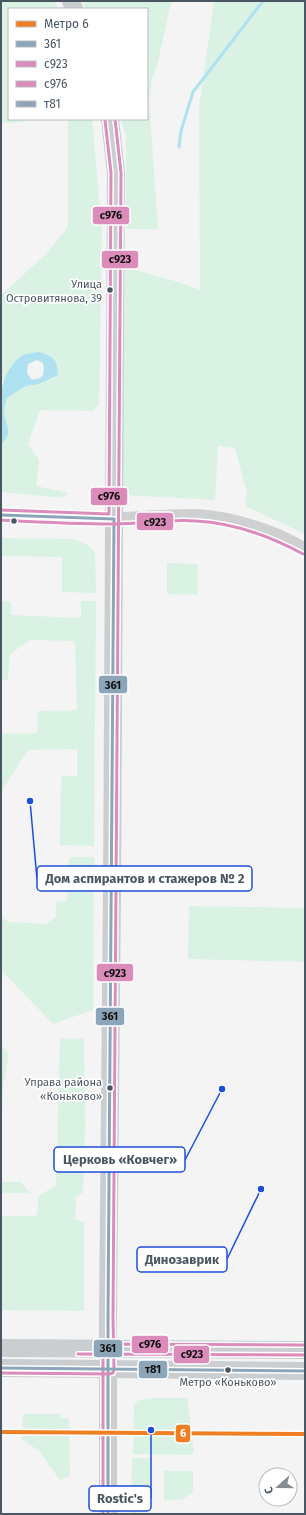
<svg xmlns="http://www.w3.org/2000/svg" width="306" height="1515" font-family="'Fira Sans',sans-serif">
<rect width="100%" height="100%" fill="#f4f4f4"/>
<!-- green -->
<g fill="#d9f2e3">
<path d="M1,1H55L58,9H9V119H24L23,122L1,123Z"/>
<path d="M83,1H173L171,3L157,66L152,79L149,99L158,229H126V136L121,119H147V9H86Z"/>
<path d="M214,1H305V534L245,506L247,493L235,448L218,446L215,500L122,495L125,267L178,282L200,290L199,108Z"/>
<path d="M68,119H92L102,230L99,405L92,411L40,410L28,444L39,460L36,486L68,493L64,498L1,492V444C16,431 4,425 4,411C4,407 6,402 7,398L26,386L39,384L58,375L49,355L39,352L24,354L1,382V295L45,255L68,227Z"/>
<path d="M1,538L74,539L88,545L95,553L96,593L62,592V557L1,556Z"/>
<path d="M167,563L198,564L197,595L167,594Z"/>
<path d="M1,601H11V615L81,618V601H96L94,846L60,845L61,776H77V749L28,750L1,792V734L37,733L38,711L77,710L75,641L30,640L10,654L8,680H1Z"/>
<path d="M69,857H94L93,1010L53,1024L1,970V916L8,922L46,924L56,917V902L67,901Z"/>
<path d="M189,906L305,908V962L188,959Z"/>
<path d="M84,1038L85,1125L83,1192L76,1197L75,1219L84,1222V1311L1,1310V1216H35L37,1214L39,1196L56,1185L60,1039Z"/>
<path d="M1,1045L9,1054L3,1086L1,1137Z"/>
<path d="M1,1182H21L30,1193H1Z"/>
<path d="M150,1398H187L194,1452L191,1455L133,1454L134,1404L139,1400Z"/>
<path d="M23,1414H61V1418H69L70,1476L60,1480L39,1451L22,1439Z"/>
<path d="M132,1458H151V1501L150,1503H145C141,1509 138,1514 131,1514Z"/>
<path d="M164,1471H193V1492L183,1499L164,1501Z"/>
</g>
<!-- water -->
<path fill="#aee2f0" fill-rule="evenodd" d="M39,352C54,356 57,360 58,375L39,384L26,386L7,398C6,402 4,407 4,411C4,425 16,431 1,444V399L2,394C0,382 12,361 23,355C27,353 34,353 39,352ZM37,360L43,363C45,373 44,381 31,379L27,373L28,364Z"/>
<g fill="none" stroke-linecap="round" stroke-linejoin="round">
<!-- stream -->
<path stroke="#aee2f0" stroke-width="3" d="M179,147L181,131L193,92L263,1"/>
<!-- minor -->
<path stroke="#ced0d2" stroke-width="14" d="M1,515C38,517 76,519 114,519C141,519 168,515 196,516C231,518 275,531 305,550"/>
<!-- major -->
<g stroke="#caced1" stroke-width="18">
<path d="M71,1L74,9"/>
<path d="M1,1348L305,1350"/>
<path d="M1,1368L305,1371"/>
<path d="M108,1514V1317L112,891L116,173L110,119"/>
</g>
<defs>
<g id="bus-1">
<path d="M1,515L114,519"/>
<path d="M108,1514V1317L114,519"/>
</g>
<g id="bus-2">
<path d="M1,520C39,522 76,524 114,524C141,524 168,519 196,521C233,523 270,536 303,554"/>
<path d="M78,1354L305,1355"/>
<path d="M1,1373L109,1374L113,1373L114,1369L113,1317L121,173L115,119"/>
</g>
<g id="bus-3">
<path d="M1,510L109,514L111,173L105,120"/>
<path d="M103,1514V1349L105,1345L108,1344L305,1345"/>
</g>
<path id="bus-4" d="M1,1368L305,1371"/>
</defs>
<!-- bus-1 casing -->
<use href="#bus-1" stroke="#fff" stroke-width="6"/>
<!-- bus-2 casing -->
<use href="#bus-2" stroke="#fff" stroke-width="6"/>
<!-- bus-3 casing -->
<use href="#bus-3" stroke="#fff" stroke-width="6"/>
<!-- bus-4 casing -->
<use href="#bus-4" stroke="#fff" stroke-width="6"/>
<!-- bus-1 -->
<use href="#bus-1" stroke="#8ca5b8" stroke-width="3"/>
<!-- bus-2 -->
<use href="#bus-2" stroke="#db8cbb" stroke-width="3"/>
<!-- bus-3 -->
<use href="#bus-3" stroke="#db8cbb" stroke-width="3"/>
<!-- bus-4 -->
<use href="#bus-4" stroke="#8ca5b8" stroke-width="3"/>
<defs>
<path id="metro-1" d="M1,1432L305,1434"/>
</defs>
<!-- metro-1 casing -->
<use href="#metro-1" stroke="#fff" stroke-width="7"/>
<!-- metro-1 -->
<use href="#metro-1" stroke="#f07e23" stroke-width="4"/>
</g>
<!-- markers -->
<g fill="#4a5661" stroke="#fff" stroke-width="1.5">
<circle cx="110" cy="290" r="3.5"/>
<circle cx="14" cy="521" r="3.5"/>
<circle cx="110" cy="1088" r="3.5"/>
<circle cx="228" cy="1370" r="3.5"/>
</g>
<g text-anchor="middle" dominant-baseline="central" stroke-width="3.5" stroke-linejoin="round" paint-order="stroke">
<!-- bus labels -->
<g font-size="11" fill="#4a5661" stroke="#fff" text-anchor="end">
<text x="102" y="284">Улица<tspan x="102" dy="14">Островитянова, 39</tspan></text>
<text x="102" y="1082">Управа района<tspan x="102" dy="14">«Коньково»</tspan></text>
<text x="228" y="1382" text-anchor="middle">Метро «Коньково»</text>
</g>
</g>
<!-- callouts -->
<path fill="none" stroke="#1d4ed8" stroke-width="1.5" d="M30 801L37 879M222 1089L185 1160M261 1189L227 1259M151 1430L151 1498"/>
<g fill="#1d4ed8" stroke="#fff" stroke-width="1.5">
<circle cx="30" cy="801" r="4"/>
<circle cx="222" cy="1089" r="4"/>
<circle cx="261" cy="1189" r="4"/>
<circle cx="151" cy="1430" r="4"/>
</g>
<g fill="#fff" stroke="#1d4ed8" stroke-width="1.5">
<rect x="37" y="866" width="215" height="25" rx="4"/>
<rect x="54" y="1147" width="131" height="25" rx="4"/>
<rect x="137" y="1247" width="90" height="25" rx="4"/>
<rect x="89" y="1486" width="62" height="25" rx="4"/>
</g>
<g font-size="13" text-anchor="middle" font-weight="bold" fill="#4a5661">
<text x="145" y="883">Дом аспирантов и стажеров № 2</text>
<text x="120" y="1164">Церковь «Ковчег»</text>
<text x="182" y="1264">Динозаврик</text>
<text x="120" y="1503">Rostic's</text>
</g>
<g stroke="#fff" stroke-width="1.5">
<rect x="92" y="206" width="38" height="19" rx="4" fill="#db8cbb"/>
<rect x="101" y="250" width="38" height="19" rx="4" fill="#db8cbb"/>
<rect x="90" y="487" width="38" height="19" rx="4" fill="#db8cbb"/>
<rect x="136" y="512" width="38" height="19" rx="4" fill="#db8cbb"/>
<rect x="98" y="675" width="30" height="19" rx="4" fill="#8ca5b8"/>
<rect x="96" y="963" width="38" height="19" rx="4" fill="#db8cbb"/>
<rect x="95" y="1007" width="30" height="19" rx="4" fill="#8ca5b8"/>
<rect x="131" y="1335" width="38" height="19" rx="4" fill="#db8cbb"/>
<rect x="93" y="1339" width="30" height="19" rx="4" fill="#8ca5b8"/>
<rect x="173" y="1345" width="37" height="19" rx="4" fill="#db8cbb"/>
<rect x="138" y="1360" width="30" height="19" rx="4" fill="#8ca5b8"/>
<rect x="175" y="1424" width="16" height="19" rx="4" fill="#f07e23"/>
</g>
<g font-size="11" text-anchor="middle" font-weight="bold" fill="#fff">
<text x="183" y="1437">6</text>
</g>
<g font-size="11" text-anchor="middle" font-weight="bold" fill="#111">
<text x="111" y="219">с976</text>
<text x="120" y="263">с923</text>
<text x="109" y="500">с976</text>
<text x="155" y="526">с923</text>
<text x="113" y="689">361</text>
<text x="115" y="977">с923</text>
<text x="110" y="1020">361</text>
<text x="150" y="1348">с976</text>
<text x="108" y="1352">361</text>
<text x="192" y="1358">с923</text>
<text x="153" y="1373">т81</text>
</g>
<!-- border -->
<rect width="306" height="1515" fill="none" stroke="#4a5661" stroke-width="4"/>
<!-- legend -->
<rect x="8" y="8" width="140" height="112" fill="#ffffff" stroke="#b7bbc0"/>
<rect x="16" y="21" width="20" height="6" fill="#f07e23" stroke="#b7bbc0"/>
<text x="44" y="28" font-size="12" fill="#4a5661">Метро 6</text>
<rect x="16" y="41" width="20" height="6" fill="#8ca5b8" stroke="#b7bbc0"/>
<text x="44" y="48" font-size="12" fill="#4a5661">361</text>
<rect x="16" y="61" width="20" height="6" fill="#db8cbb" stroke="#b7bbc0"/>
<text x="44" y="68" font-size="12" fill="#4a5661">с923</text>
<rect x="16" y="81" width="20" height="6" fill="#db8cbb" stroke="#b7bbc0"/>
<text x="44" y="88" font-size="12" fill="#4a5661">с976</text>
<rect x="16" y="101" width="20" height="6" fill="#8ca5b8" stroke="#b7bbc0"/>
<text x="44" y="108" font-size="12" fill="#4a5661">т81</text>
<!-- north arrow -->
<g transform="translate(278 1487) rotate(249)"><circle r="19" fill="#ffffff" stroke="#b7bbc0"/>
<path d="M0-3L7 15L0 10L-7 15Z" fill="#868d94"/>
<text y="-6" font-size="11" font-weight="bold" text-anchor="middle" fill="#4a5661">С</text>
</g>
</svg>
